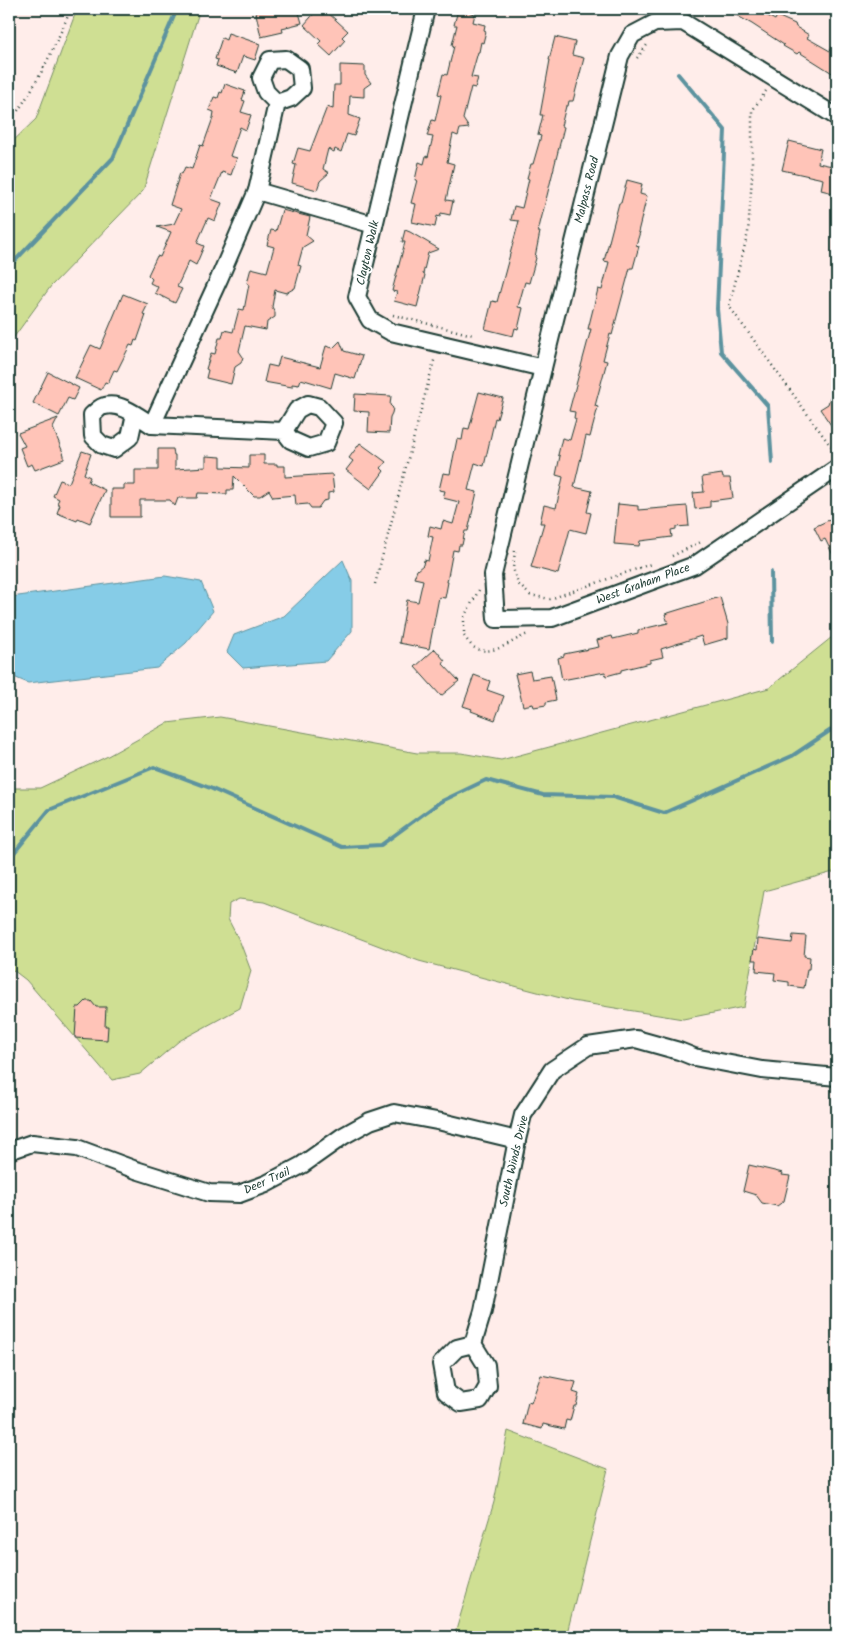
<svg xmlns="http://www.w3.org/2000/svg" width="846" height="1646" font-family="Kalam,sans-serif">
<rect width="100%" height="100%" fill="#ffedea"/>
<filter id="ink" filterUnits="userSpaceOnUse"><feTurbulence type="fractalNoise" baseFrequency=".02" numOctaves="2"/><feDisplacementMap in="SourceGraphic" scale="10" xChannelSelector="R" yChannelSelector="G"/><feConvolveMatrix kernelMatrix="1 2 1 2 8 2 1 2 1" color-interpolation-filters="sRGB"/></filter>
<g filter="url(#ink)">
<!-- green -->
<g fill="#cfdf93" stroke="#778e64">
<path d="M77,9H200L143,191L51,286L9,344V145L36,119Z"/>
<path d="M837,633V871L764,891L744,1007L683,1019L572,1001L419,961L264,902L239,899L229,904L228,919L240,942L251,971L240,1008L179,1041L140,1074L112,1080L26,980L9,967V788H40L106,757L167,723L220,717L417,753H461L501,760L769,688Z"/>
<path d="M508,1431L608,1469L566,1637H454L494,1502Z"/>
</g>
<!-- water -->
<g fill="#86cce7" stroke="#5d939f">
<path d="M343,560L352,581V631L326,661L243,668L227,652L234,635L284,616Z"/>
<path d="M165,576L201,582L213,611L186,643L157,668L28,683L9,675V599L11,597Z"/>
</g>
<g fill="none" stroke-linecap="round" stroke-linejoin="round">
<!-- stream -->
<g stroke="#5d939f" stroke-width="4">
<path d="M678,74L725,130L717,309L721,352L768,406L772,463"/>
<path d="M9,267L113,158L177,9"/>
<path d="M771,572L772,642"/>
<path d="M9,859L49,810L154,767L210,788L342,847L381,845L440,802L486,780L543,795L613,797L664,813L792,756L837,726"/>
</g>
</g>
<!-- building -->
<g fill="#ffc4b8" stroke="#1f3d34">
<path d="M255,9H298L302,23L282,28L283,32L261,37Z"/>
<path d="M725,9H755L775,20L777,16L795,24L796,27L809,35L807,38L830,51L837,39V76L799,52L797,54L783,46L784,45L752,24Z"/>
<path d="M317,10L323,15L326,11L348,31L342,37L345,40L331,56L318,44L321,41L304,25Z"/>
<path d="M458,10L475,14L473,22L485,25L484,30L486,31L483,43L481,42L479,52H478L471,77L478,78L475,88L471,87L463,119L469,128L460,129L458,136L453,134L447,162L454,164L446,200L453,201L450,215L441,213L440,217L437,216L435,227L412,222L416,204L411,203L417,180H415L419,162L424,164L426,156L428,157L433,137L427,136L432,120L435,121L441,95L438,94L443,74L447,75L454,46L452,45L457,25H454Z"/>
<path d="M228,33L260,44L255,60L243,56L237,73L216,66L218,60L215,59L222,38L226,40Z"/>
<path d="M555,37L575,42L572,55L584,58L573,101H569L568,106H566L561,126L564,127L538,232H540L535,257L536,258L529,283L525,282L518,307L523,308L518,329L515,328L513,336L485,329L492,301L497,302L519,221L511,220L514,206L522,208L529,179L527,178L531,164H533L541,136L538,135L543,115H540L550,60H549Z"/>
<path d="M340,65L365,66V75L371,83L364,88V97L350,96L349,115L360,119L354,136L347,134L341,152L335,149L334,152L328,149L323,169L329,173L320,181L317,190L292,183L296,165L293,164L298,148L310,151L327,107L333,109L334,85H340Z"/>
<path d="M225,84L245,91L242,100L245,101L241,112L251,115L246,130L240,127L230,156L237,158L231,175L222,172L211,199L222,203L215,221L208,218L197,243L204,246L196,265L189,261L177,287L182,289L175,303L155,293L158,287L150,283L152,279L148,275L157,256L160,257L171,232L157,227L174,224L181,209L170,205L180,173L182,174L185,167L192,169L200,145L203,146L213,118L214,112L209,110L214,97L218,98L220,92L222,93Z"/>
<path d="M789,141L821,149L818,163L837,167V194L821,190L823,179L782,170Z"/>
<path d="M627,180L642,184L640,194L647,196L638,232H640L636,245L639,246L633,268H630L612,335L610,334L603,360L607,361L595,406L598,407L590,437L586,436L574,487L592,491L587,512L591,513L586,533L570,529L558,574L531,567L544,523H540L544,505L556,508L563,477L556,475L560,456L558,455L562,438L570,440L576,419L574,418L575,412L569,411L591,329H588L598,289L602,290L609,262L604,261L619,203H621Z"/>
<path d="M282,210L310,217L306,235L313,241L303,247L298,265L301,266L295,288L286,293L275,290L272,307L275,312V317L267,322L266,330L245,326L239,351L243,357L241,363L235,367L231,384L206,378L208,370L206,369L211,353L215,354L219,338H222L224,330L233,332L239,309L244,310L249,284L247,283L251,268L267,272L274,247L267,245L271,230L276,231Z"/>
<path d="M405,230L410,232L439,249L428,253L423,274L425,275L417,307L394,301L397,292L392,291L405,242H402Z"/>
<path d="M123,294L148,304L143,314L146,315L137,341L135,340L133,346L130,345L117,371L114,370L108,383L105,382L101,390L75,378L91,345L100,349Z"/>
<path d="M340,341L344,351L362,356L355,379L335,373L331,388L301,379L299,385L292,384V387L264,382L268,365L277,367L280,357L320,367L326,346L333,348Z"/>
<path d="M48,372L79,388L73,400L68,398L59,416L33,403Z"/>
<path d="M835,381L837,382V434L820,409L828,404Z"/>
<path d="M479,392L503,398L497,419L495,418L484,466L475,463L468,490L477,492L468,531H465L462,545H459L458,551L453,550L447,582H448L445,598L439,597L429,649L399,643L407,600L418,602L423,580L414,578L417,570L423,565L424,560L428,561L433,537L428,536L430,526L441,529L443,521L453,524L459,502L443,498L445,491L439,490L443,473L450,474L457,439L462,440L464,428L469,429Z"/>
<path d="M355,394L391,396L390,405L393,408L392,413L390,417L389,433L368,432L369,412L354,411Z"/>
<path d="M58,418L53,428L64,455V459L35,470L32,464L27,466L20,448L25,446L18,433Z"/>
<path d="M360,443L386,462L381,468L384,471L371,489L346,470L353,461L349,458Z"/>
<path d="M158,449H173L174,455H175V469L206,467V456L221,457V467L249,468V455H264V464H277V466H285V477L332,474L334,492L328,493V500L323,501L318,508H311L308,504L296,505L295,495L273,497L269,490L260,496H254L234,476L233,490H227V494L198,493L197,498H178L175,506L170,500H140V517H111V489H124V485H135V470H158Z"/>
<path d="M82,451L91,454L84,474L90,477L88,482L105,490L90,523L78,518L77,521L57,513L60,505L57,503L59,499L53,496L60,480L69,483Z"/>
<path d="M722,474L723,478H730L733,498L710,501V507L695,509L693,493L704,492L702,477Z"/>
<path d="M618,504L638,506V510L687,506L689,526L676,527V529L671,530L672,537L640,541L639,546L614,544Z"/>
<path d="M837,518V563L825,539L821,541L814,527L829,520V521Z"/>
<path d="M720,597L728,624V638L704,645L701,636L661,649L663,657L650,660V663L621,670V672L606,676L605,672L562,680L558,658L564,656V654L599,647L597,640L612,636L613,639L638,633V630L668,623L665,614Z"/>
<path d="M435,649L445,661L443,664L459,681L441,696L415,667Z"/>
<path d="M530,671L532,679L551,676L556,700L546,702V705L534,707L533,704L523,706L515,674Z"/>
<path d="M474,675L490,681L487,690L504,696L495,720L471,711L472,709L463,706Z"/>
<path d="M793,935L806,936L804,956L810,957L809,969H807L804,988L789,986V982L774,980L775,973L756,971L757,960H752L754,949L757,950L758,939L792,943Z"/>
<path d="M86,1001H91L96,1007H106L105,1026H108L107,1040L75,1038L77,1007H80Z"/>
<path d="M749,1165L783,1173L782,1175L790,1176L784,1201L777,1206L762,1203L756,1195L743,1191Z"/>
<path d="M541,1375L576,1382L573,1392L579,1394L576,1406H574L570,1421L566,1420L564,1429L543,1424L542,1429L523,1424L528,1402L531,1403Z"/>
</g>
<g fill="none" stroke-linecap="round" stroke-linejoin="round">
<defs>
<g id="minor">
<path d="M426,9L357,297L370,320L391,332L543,368"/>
<path d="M837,117L683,22L655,23L632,35L620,56L543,368L493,575L496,619L552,618L695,565L837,468"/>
<path d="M257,191L277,103L266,92L261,78L270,60L286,59L300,69L302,88L291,98L277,103"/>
<path d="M135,414L130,437L114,449L102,445L93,436L92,415C96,412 100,406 105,406C121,402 139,417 152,425"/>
<path d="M284,431L291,440L309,448L326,443L334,423L319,407L308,404L297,410L284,431L152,425L219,279L257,191L374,225"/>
<path d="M9,1151L32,1143L77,1148L136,1170L209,1193L239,1194L266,1184L302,1165L343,1136L370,1121L394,1113L442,1122L517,1140"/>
<path d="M473,1344L457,1348L441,1364L446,1392L461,1403L480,1400L488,1386L486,1365L473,1344L483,1311L517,1140L523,1115L552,1070L588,1046L636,1039L679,1051L694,1057L762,1070L837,1077"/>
</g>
</defs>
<!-- minor casing -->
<use href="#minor" stroke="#1f3d34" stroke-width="20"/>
<!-- path -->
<g stroke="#1f3d34" stroke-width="2.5" stroke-dasharray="1 4" stroke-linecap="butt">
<path d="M637,58L647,45"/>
<path d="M766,91L752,111V177L748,233L729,306L835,452"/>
<path d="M9,123C36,88 54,48 71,9"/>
<path d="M393,315L473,335"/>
<path d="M515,551L513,568L518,584L530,595L550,599L651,564"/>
<path d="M672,556L701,542"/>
<path d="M375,584L435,357"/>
<path d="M479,590L464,617V636C467,640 471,646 475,648C494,657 512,640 528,634"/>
</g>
<!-- minor -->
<use href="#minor" stroke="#fff" stroke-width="16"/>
</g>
</g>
<g text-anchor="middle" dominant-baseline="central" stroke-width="4" stroke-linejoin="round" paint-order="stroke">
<!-- street labels -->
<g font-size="12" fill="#1f3d34" stroke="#fff">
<text transform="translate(587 190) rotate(-76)">Malpass Road</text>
<text transform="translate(368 253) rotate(-77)">Clayton Walk</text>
<text transform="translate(643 584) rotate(-20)">West Graham Place</text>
<text transform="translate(514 1161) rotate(-77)">South Winds Drive</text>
<text transform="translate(267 1181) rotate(-24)">Deer Trail</text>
</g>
</g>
<!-- margin -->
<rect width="846" height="1646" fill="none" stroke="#fff" stroke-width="30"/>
<rect x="15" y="15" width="816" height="1616" fill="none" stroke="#1f3d34" stroke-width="2" filter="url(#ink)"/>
</svg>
